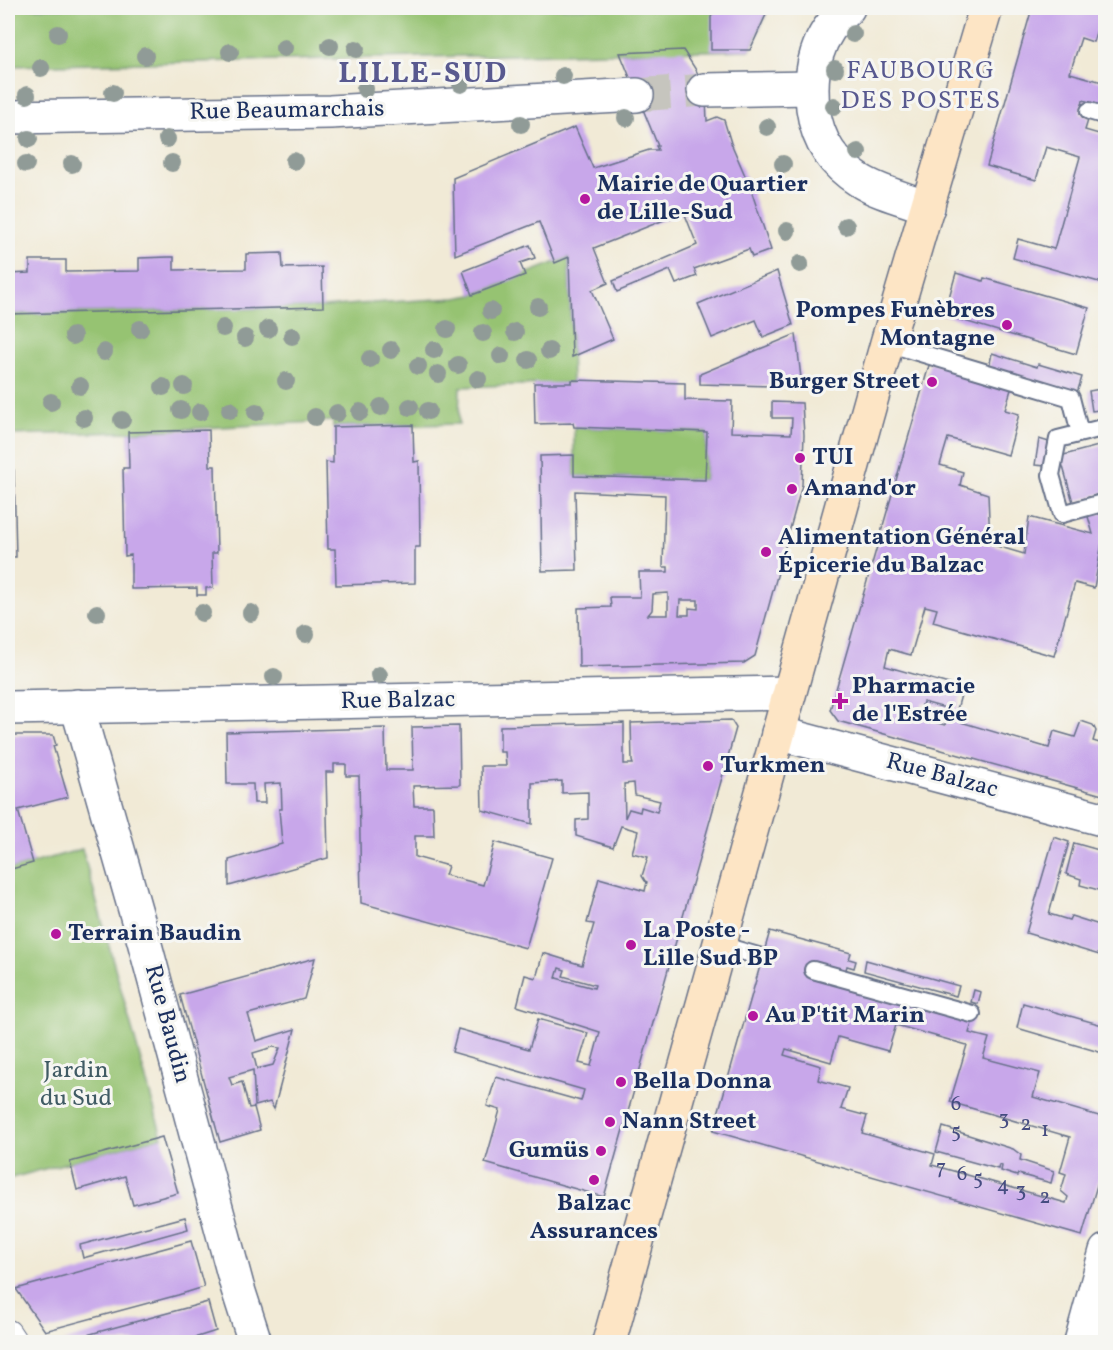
<svg xmlns="http://www.w3.org/2000/svg" width="1113" height="1350" font-family="Vollkorn,serif">
<rect width="100%" height="100%" fill="#f6f6f2"/>
<filter id="ink" filterUnits="userSpaceOnUse"><feTurbulence type="fractalNoise" baseFrequency=".0167" numOctaves="2"/><feDisplacementMap in="SourceGraphic" scale="12" xChannelSelector="R" yChannelSelector="G"/><feConvolveMatrix kernelMatrix="1 2 1 2 8 2 1 2 1" color-interpolation-filters="sRGB"/></filter>
<filter id="wash" filterUnits="userSpaceOnUse"><feTurbulence type="fractalNoise" baseFrequency=".008" numOctaves="4" result="noise"/><feDisplacementMap in="SourceGraphic" scale="24" xChannelSelector="R" yChannelSelector="G"/><feGaussianBlur stdDeviation="1.35" result="paint"/><feColorMatrix in="noise" values="0 0 0 0 0 0 0 0 0 0 0 0 0 0 0 0 0 1.4 0 .05"/><feComposite in="paint" operator="in"/></filter>
<g filter="url(#wash)">
<rect width="100%" height="100%" fill="#f1ead6"/>
<!-- green -->
<g fill="#96c372" stroke="#587968" stroke-width="1.5">
<path d="M8,8H769L750,50L8,66Z"/>
<path d="M569,257L572,383L460,387L459,424L333,427V421L128,432L8,435V314L323,307L372,303L456,298L472,295Z"/>
<path d="M574,427L707,432L705,480L574,476Z"/>
<path d="M82,849L162,1137L8,1179V870Z"/>
</g>
<g id="blocks">
<!-- building -->
<g fill="#c8a7ea" fill-rule="evenodd">
<path d="M716,8H769L750,50H711V17Z"/>
<path d="M1032,8H1106V17L1103,25L1099,23L1093,42L1081,38L1070,73L1106,83V107L1083,100L1080,114L1089,117L1085,130L1106,136V284L1013,258L1018,239L1054,249L1080,157L1046,147L1036,180L987,166Z"/>
<path d="M683,50L696,70L702,83L706,98L707,121L717,117L724,120L731,143L750,187L771,250L752,257L749,249L694,269L697,276L676,284L670,270L617,292L613,281L697,245L684,212L594,248L608,283L592,290L613,339L572,357L569,257L555,263L539,222L455,255L453,178L575,127L593,168L649,150H658L656,146H658L620,53Z"/>
<path d="M530,245L535,258L520,263L525,275L472,295L463,271Z"/>
<path d="M282,253L283,268L322,267L323,307L8,314V274L30,273V260H66V272L139,271V258L169,257H174V270L246,269V254Z"/>
<path d="M777,271L793,325L763,337L756,320L712,338L698,304Z"/>
<path d="M956,273L983,281L984,278L1089,308L1076,354L944,315Z"/>
<path d="M796,334L802,387L700,384V374Z"/>
<path d="M992,353L1037,367L1038,364L1082,377L1077,393L989,368Z"/>
<path d="M930,362L1012,386L1005,410L1019,414L1008,455L948,438L940,465L963,472L960,485L988,494L990,544L1024,554L1029,517L1093,534L1087,513L1098,510L1099,514L1106,512V537H1103L1094,588L1075,583L1054,656L933,622L937,609L925,606L911,655L889,649L885,666L963,688L954,720L1049,748L1054,731L1075,737L1081,721L1093,725L1096,731L1093,741L1106,745V796L838,721L830,710ZM923,702L949,709L945,725L918,717Z"/>
<path d="M572,380L685,383V400L732,401L731,432L791,434L792,418H772V402L802,403L804,435L802,485L755,656L744,663L579,667L578,608L611,607L610,597H640L639,572H668V567H663L665,495L575,491L577,570L542,571L540,456L574,455V476L705,480L707,432L574,427L573,423L535,424L534,383H572ZM668,593V615H648L652,610L653,594ZM680,600H698V609L689,608V615H679Z"/>
<path d="M1106,388V409L1092,411L1089,391Z"/>
<path d="M413,425L414,462L419,461L420,547H415V583L336,585L335,549H328L326,462L333,463V427Z"/>
<path d="M209,430L210,466H215L217,553H212L213,588H206V595H197V588L131,589V555L125,556L124,509L123,468H129L128,432Z"/>
<path d="M1039,439L1049,442L1045,466L1035,465Z"/>
<path d="M1106,444V492L1073,502L1060,456Z"/>
<path d="M8,470H14L16,557H11V592H8Z"/>
<path d="M731,720L736,728L604,1197L485,1163L500,1110L487,1106L496,1077L581,1101L584,1090L452,1052L458,1029L529,1049L538,1019L588,1033L579,1063L591,1066L600,1032L517,1006L525,975L536,978L543,953L582,965L594,924L587,923L599,878L645,891L647,882L645,881L642,876L648,857L632,853L638,831L621,826L613,847L576,836V820L588,819V792L562,793V781L532,783V824L482,810L481,766H506L505,752H500V726L624,723V764H633L632,761L631,723ZM634,783L635,795L660,801L657,812L641,807L640,812L629,809L625,818L624,784ZM559,968L565,970L563,976L595,985L594,988L556,978Z"/>
<path d="M459,726L460,785L413,786L414,806H433L434,836H415V857L448,866L445,875L483,885L495,842L552,858L526,948L361,903L359,776H346V764H334V772H326L328,858L229,886V860L282,844L279,809H282L281,783L264,784L265,803H254L253,784H227L226,732L385,728L386,770H413L412,727Z"/>
<path d="M8,735H53L56,745L53,746L68,797L18,810L33,863L8,870Z"/>
<path d="M1054,837L1069,842L1049,914L1069,920L1071,916L1106,927V957L1026,933Z"/>
<path d="M1074,843L1106,852V892L1080,885L1081,879L1066,874Z"/>
<path d="M770,931L851,953L849,959L856,961L854,968L847,966L844,976L973,1020L969,1033L989,1038L983,1058L1040,1073L1033,1097L1106,1118V1155L1082,1236L713,1131ZM896,1025L967,1045L950,1102L1070,1137L1060,1172L1066,1174L1061,1191L1068,1197L1066,1203L932,1165L935,1154L862,1133L867,1116L841,1109L848,1088L818,1080L821,1066L784,1055L786,1049L831,1062L838,1037L888,1051Z"/>
<path d="M315,958L304,999L248,1014L256,1041L295,1029L274,1109L270,1102L255,1106L253,1070L229,1077L232,1085L242,1082L249,1108L254,1107L260,1130L220,1142L180,995ZM273,1047L280,1048L273,1065L257,1069L253,1053Z"/>
<path d="M866,960L959,986L956,996L864,971Z"/>
<path d="M974,990L981,992L978,1004L971,1002Z"/>
<path d="M1023,1003L1106,1026V1054L1017,1028Z"/>
<path d="M943,1127L1013,1149L1021,1155L1020,1160L1054,1171L1051,1183L1018,1174L1017,1176L1001,1171L1002,1166L999,1165L998,1169L936,1152Z"/>
<path d="M162,1137L178,1193L133,1205L125,1176L77,1190L70,1162Z"/>
<path d="M185,1217L188,1229L83,1258L80,1245Z"/>
<path d="M191,1241L204,1287L178,1295L45,1331L16,1289Z"/>
<path d="M208,1302L216,1331L191,1339L175,1342H62L94,1333Z"/>
</g>
</g>
</g>
<g filter="url(#ink)">
<use href="#blocks" fill-opacity="0" stroke="#667088" stroke-width="1.5"/>
<g fill="none" stroke-linecap="round" stroke-linejoin="round">
<!-- minor-tunnel -->
<path stroke="#c6c5be" stroke-width="33" stroke-dasharray="33 16" stroke-linecap="butt" d="M637,95L704,90"/>
<defs>
<g id="service">
<path d="M1089,111L1106,116"/>
<path d="M887,343L1071,398L1080,433"/>
<path d="M1106,427L1058,439L1051,475L1062,514L1106,502"/>
<path d="M720,945L762,957"/>
<path d="M813,970L972,1014"/>
</g>
<path id="pedestrian" d="M8,1333L14,1342"/>
<g id="minor">
<path d="M848,8C816,35 809,69 813,108C815,123 820,139 829,152C836,162 848,173 859,180C879,193 906,199 928,207"/>
<path d="M704,90L811,88"/>
<path d="M8,117L330,112L637,95"/>
<path d="M77,706L144,941L237,1286L255,1342"/>
<path d="M8,708L789,693"/>
<path d="M778,733L1106,820"/>
<path d="M1081,1342L1106,1251"/>
</g>
<path id="secondary" d="M609,1342L887,343L986,8"/>
</defs>
<!-- service casing -->
<use href="#service" stroke="#667088" stroke-width="20"/>
<!-- pedestrian casing -->
<use href="#pedestrian" stroke="#667088" stroke-width="28"/>
<!-- minor casing -->
<use href="#minor" stroke="#667088" stroke-width="36"/>
<!-- secondary casing -->
<use href="#secondary" stroke="#667088" stroke-width="36"/>
<!-- service -->
<use href="#service" stroke="#fff" stroke-width="16"/>
<!-- pedestrian -->
<use href="#pedestrian" stroke="#fff" stroke-width="26"/>
<!-- minor -->
<use href="#minor" stroke="#fff" stroke-width="33"/>
<!-- secondary -->
<use href="#secondary" stroke="#fde5c5" stroke-width="33"/>
</g>
<!-- trees -->
<g fill="#909b97">
<circle cx="58" cy="34" r="9"/>
<circle cx="853" cy="34" r="9"/>
<circle cx="330" cy="46" r="9"/>
<circle cx="284" cy="48" r="9"/>
<circle cx="356" cy="49" r="9"/>
<circle cx="230" cy="52" r="9"/>
<circle cx="145" cy="56" r="9"/>
<circle cx="41" cy="68" r="9"/>
<circle cx="835" cy="69" r="9"/>
<circle cx="563" cy="76" r="9"/>
<circle cx="461" cy="84" r="9"/>
<circle cx="365" cy="89" r="9"/>
<circle cx="113" cy="93" r="9"/>
<circle cx="27" cy="95" r="9"/>
<circle cx="834" cy="106" r="9"/>
<circle cx="626" cy="118" r="9"/>
<circle cx="521" cy="124" r="9"/>
<circle cx="767" cy="127" r="9"/>
<circle cx="29" cy="139" r="9"/>
<circle cx="167" cy="139" r="9"/>
<circle cx="858" cy="152" r="9"/>
<circle cx="294" cy="161" r="9"/>
<circle cx="172" cy="163" r="9"/>
<circle cx="26" cy="164" r="9"/>
<circle cx="72" cy="164" r="9"/>
<circle cx="783" cy="164" r="9"/>
<circle cx="846" cy="226" r="9"/>
<circle cx="787" cy="231" r="9"/>
<circle cx="800" cy="264" r="9"/>
<circle cx="538" cy="307" r="9"/>
<circle cx="491" cy="311" r="9"/>
<circle cx="223" cy="328" r="9"/>
<circle cx="140" cy="329" r="9"/>
<circle cx="268" cy="329" r="9"/>
<circle cx="447" cy="329" r="9"/>
<circle cx="515" cy="332" r="9"/>
<circle cx="483" cy="333" r="9"/>
<circle cx="73" cy="336" r="9"/>
<circle cx="292" cy="336" r="9"/>
<circle cx="245" cy="338" r="9"/>
<circle cx="391" cy="350" r="9"/>
<circle cx="434" cy="350" r="9"/>
<circle cx="549" cy="351" r="9"/>
<circle cx="104" cy="352" r="9"/>
<circle cx="501" cy="356" r="9"/>
<circle cx="370" cy="359" r="9"/>
<circle cx="528" cy="360" r="9"/>
<circle cx="458" cy="365" r="9"/>
<circle cx="418" cy="366" r="9"/>
<circle cx="438" cy="374" r="9"/>
<circle cx="478" cy="379" r="9"/>
<circle cx="286" cy="381" r="9"/>
<circle cx="80" cy="386" r="9"/>
<circle cx="184" cy="386" r="9"/>
<circle cx="163" cy="387" r="9"/>
<circle cx="51" cy="402" r="9"/>
<circle cx="381" cy="407" r="9"/>
<circle cx="410" cy="407" r="9"/>
<circle cx="181" cy="410" r="9"/>
<circle cx="230" cy="410" r="9"/>
<circle cx="428" cy="411" r="9"/>
<circle cx="200" cy="412" r="9"/>
<circle cx="256" cy="412" r="9"/>
<circle cx="360" cy="412" r="9"/>
<circle cx="337" cy="413" r="9"/>
<circle cx="315" cy="417" r="9"/>
<circle cx="84" cy="418" r="9"/>
<circle cx="122" cy="420" r="9"/>
<circle cx="97" cy="613" r="9"/>
<circle cx="202" cy="613" r="9"/>
<circle cx="251" cy="613" r="9"/>
<circle cx="306" cy="634" r="9"/>
<circle cx="379" cy="675" r="9"/>
<circle cx="274" cy="677" r="9"/>
</g>
</g>
<!-- markers -->
<g fill="#b5179e" stroke="#f6f6f2" stroke-width="2">
<circle cx="585" cy="199" r="6"/>
<circle cx="1007" cy="325" r="6"/>
<circle cx="932" cy="382" r="6"/>
<circle cx="800" cy="458" r="6"/>
<circle cx="792" cy="489" r="6"/>
<circle cx="766" cy="552" r="6"/>
<path d="M837 692h6v6h6v6h-6v6h-6v-6h-6v-6h6z"/>
<circle cx="708" cy="766" r="6"/>
<circle cx="56" cy="934" r="6"/>
<circle cx="631" cy="945" r="6"/>
<circle cx="753" cy="1016" r="6"/>
<circle cx="621" cy="1082" r="6"/>
<circle cx="610" cy="1122" r="6"/>
<circle cx="601" cy="1151" r="6"/>
<circle cx="594" cy="1180" r="6"/>
</g>
<g text-anchor="middle" dominant-baseline="central" stroke-width="6" stroke-linejoin="round" paint-order="stroke">
<!-- number labels -->
<g font-size="21" fill="#464d81">
<text x="956" y="1104">6</text>
<text x="1004" y="1118">3</text>
<text x="1026" y="1124">2</text>
<text x="1045" y="1130">1</text>
<text x="956" y="1131">5</text>
<text x="941" y="1168">7</text>
<text x="962" y="1174">6</text>
<text x="978" y="1178">5</text>
<text x="1003" y="1185">4</text>
<text x="1021" y="1190">3</text>
<text x="1045" y="1197">2</text>
</g>
<!-- street labels -->
<g font-size="24" fill="#1b2f5e" stroke="#f6f6f2">
<text transform="translate(287 111) rotate(-1)">Rue Beaumarchais</text>
<text transform="translate(398 701) rotate(-1)">Rue Balzac</text>
<text transform="translate(942 776) rotate(15)">Rue Balzac</text>
<text transform="translate(167 1024) rotate(75)">Rue Baudin</text>
</g>
<!-- poi labels -->
<g font-size="24" font-weight="bold" fill="#1b2f5e" stroke="#f6f6f2" text-anchor="start">
<text x="597" y="185">Mairie de Quartier<tspan x="597" dy="28">de Lille-Sud</tspan></text>
<text x="995" y="311" text-anchor="end">Pompes Funèbres<tspan x="995" dy="28">Montagne</tspan></text>
<text x="920" y="382" text-anchor="end">Burger Street</text>
<text x="812" y="458">TUI</text>
<text x="804" y="489">Amand'or</text>
<text x="778" y="538">Alimentation Général<tspan x="778" dy="28">Épicerie du Balzac</tspan></text>
<text x="852" y="687">Pharmacie<tspan x="852" dy="28">de l'Estrée</tspan></text>
<text x="720" y="766">Turkmen</text>
<text x="643" y="931">La Poste -<tspan x="643" dy="28">Lille Sud BP</tspan></text>
<text x="68" y="934">Terrain Baudin</text>
<text x="765" y="1016">Au P'tit Marin</text>
<text x="633" y="1082">Bella Donna</text>
<text x="622" y="1122">Nann Street</text>
<text x="589" y="1151" text-anchor="end">Gumüs</text>
<text x="594" y="1204" text-anchor="middle">Balzac<tspan x="594" dy="28">Assurances</tspan></text>
</g>
<!-- park labels -->
<g font-size="24" fill="#405b64" stroke="#f6f6f2">
<text x="76" y="1071">Jardin<tspan x="76" dy="28">du Sud</tspan></text>
</g>
<!-- neighbourhood labels -->
<g font-size="26" letter-spacing="1.5" fill="#58598f" stroke="#f6f6f2">
<text x="921" y="71">FAUBOURG<tspan x="921" dy="30">DES POSTES</tspan></text>
</g>
<!-- district labels -->
<g font-size="30" font-weight="bold" letter-spacing="1.5" fill="#58598f" stroke="#f6f6f2">
<text x="423" y="74">LILLE-SUD</text>
</g>
</g>
<!-- margin -->
<rect width="1113" height="1350" fill="none" stroke="#f6f6f2" stroke-width="30"/>
</svg>
